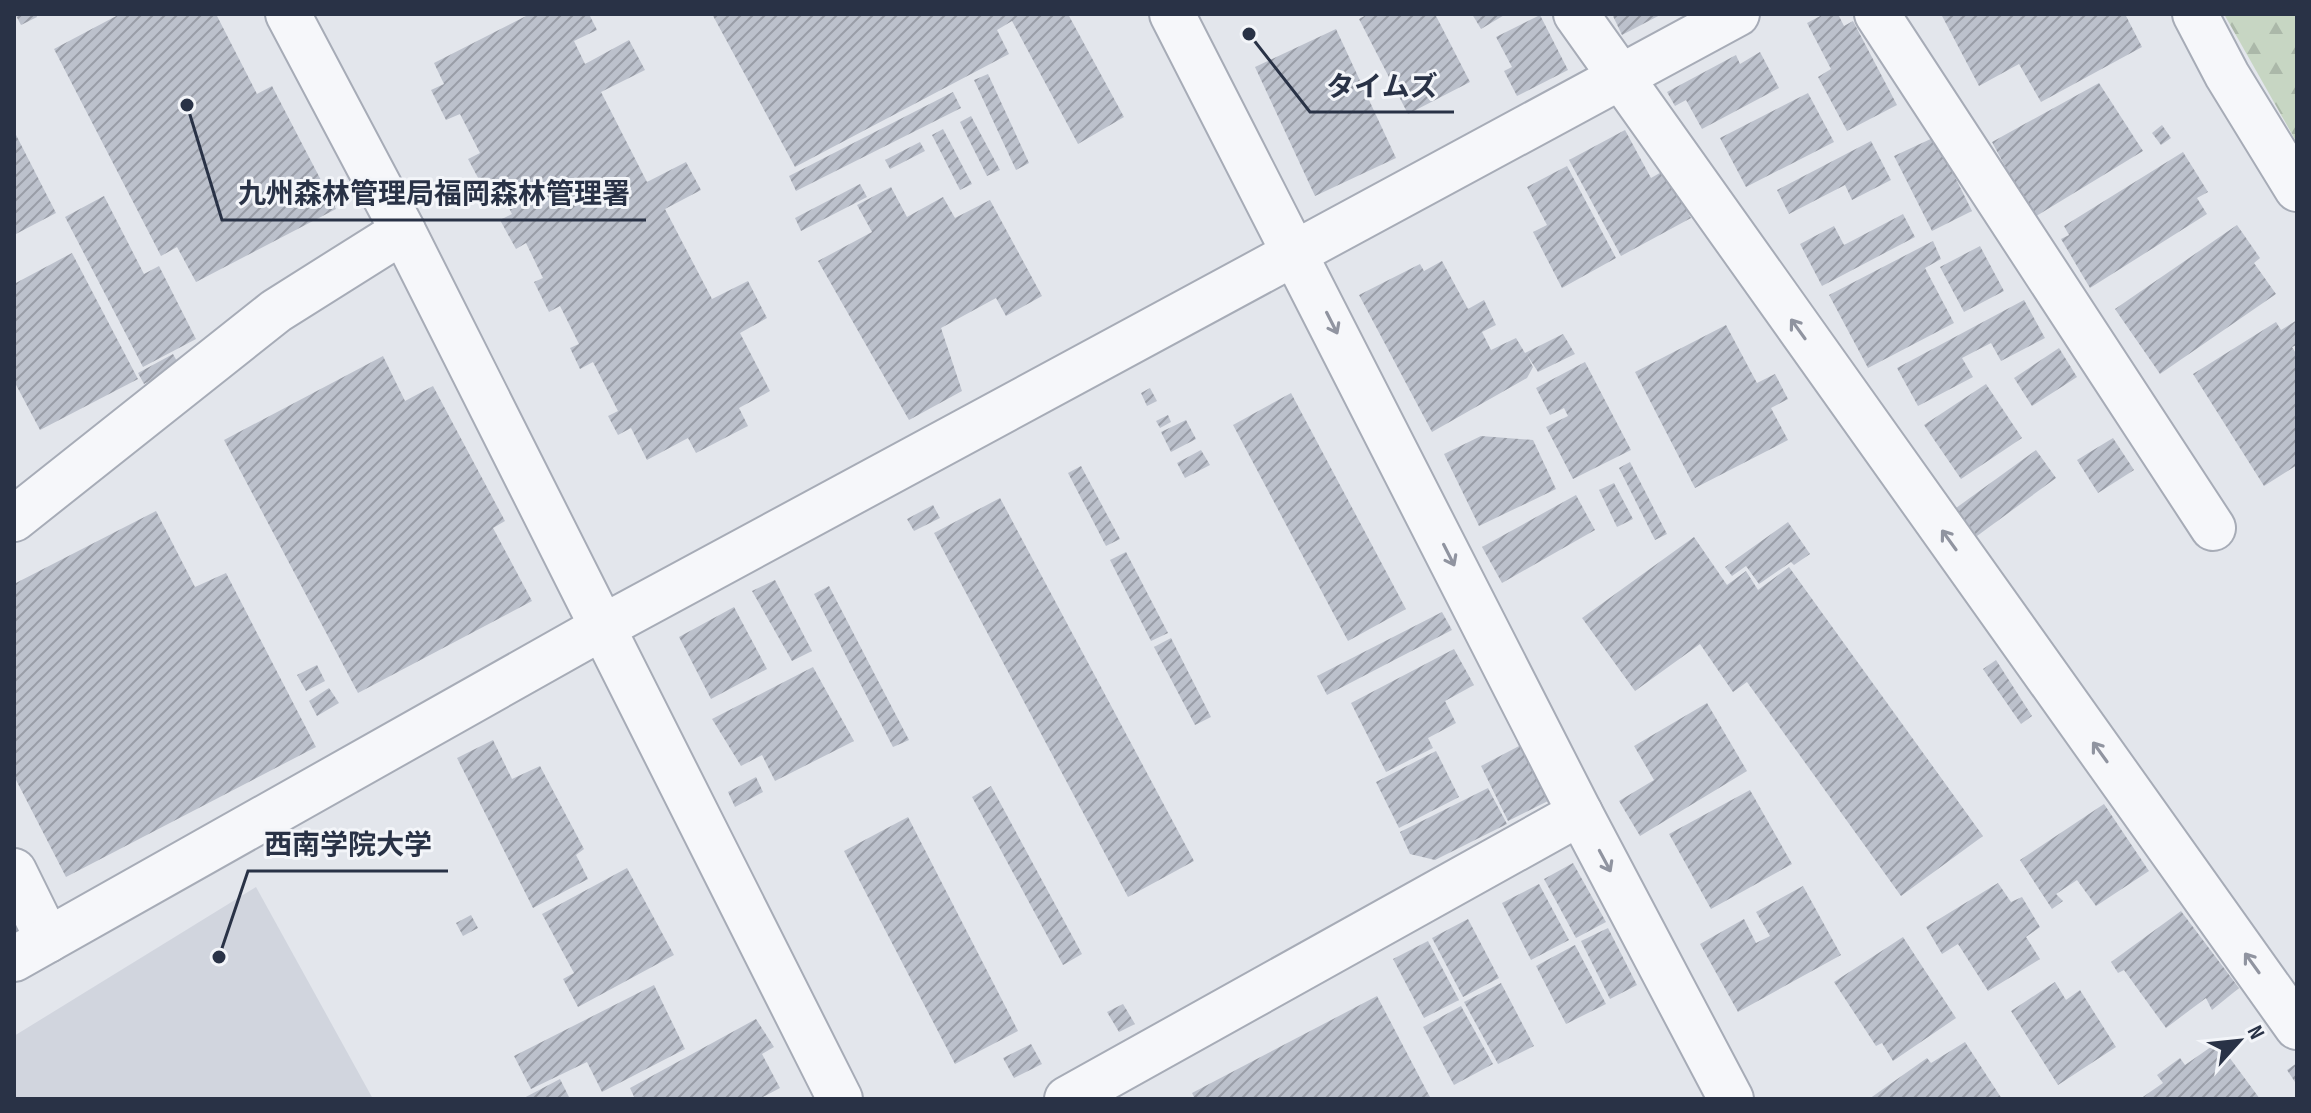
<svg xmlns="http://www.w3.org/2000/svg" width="2311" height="1113" font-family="'Sofia Sans Condensed','Noto Sans JP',sans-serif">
<defs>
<pattern id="forest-firs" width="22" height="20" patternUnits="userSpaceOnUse" patternTransform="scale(2)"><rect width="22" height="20" fill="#c7d6c3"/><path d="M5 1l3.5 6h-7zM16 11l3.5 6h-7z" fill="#abb8a9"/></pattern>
<pattern id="building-hatch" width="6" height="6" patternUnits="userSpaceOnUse" patternTransform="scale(2)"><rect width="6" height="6" fill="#bcc1cc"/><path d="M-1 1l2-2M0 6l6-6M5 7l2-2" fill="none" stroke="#999da7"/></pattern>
</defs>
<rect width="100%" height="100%" fill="#e3e6ec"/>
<!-- built -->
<path fill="#d1d5de" d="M256,887L373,1099H14V1036Z"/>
<!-- forest -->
<path fill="url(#forest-firs)" d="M2224,14L2297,16V143Z"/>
<!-- building -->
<g fill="url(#building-hatch)">
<path d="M15,14H36L37,17L21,25Z"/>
<path d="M120,14H216L257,94L272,86L336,209L196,282L177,247L161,256L54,49Z"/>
<path d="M530,14H589L597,30L574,41L585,64L629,40L645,70L601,92L647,182L686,162L701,190L665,209L712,299L748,281L767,318L740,333L770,391L739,408L748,426L696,453L688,438L647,460L631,428L618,435L608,416L618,411L593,362L580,369L570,348L579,344L560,306L549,312L534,282L543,278L526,243L516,249L500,220L512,214L496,182L484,189L468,159L480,153L460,114L446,120L431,90L444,84L434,63Z"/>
<path d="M712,14H1068L1124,117L1078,144L1012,21L997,30L1009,54L795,167Z"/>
<path d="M1368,14H1435L1470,82L1408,114L1359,19Z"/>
<path d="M1472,14H1506L1481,29Z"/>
<path d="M1612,14H1662L1622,35Z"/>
<path d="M1824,14H1838L1844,26L1853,21L1897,105L1847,131L1818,77L1831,69L1807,23Z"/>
<path d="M1941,14H2125L2142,47L2041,102L2019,64L1979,86Z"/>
<path d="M1540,15L1568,70L1517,96L1504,71L1512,67L1496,37Z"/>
<path d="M1336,29L1396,158L1315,196L1255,67Z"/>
<path d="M1760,52L1779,88L1702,129L1686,100L1675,106L1667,92L1736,55L1740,64Z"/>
<path d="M988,74L1029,163L1016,170L974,80Z"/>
<path d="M2099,83L2143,151L2033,218L1992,142Z"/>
<path d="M953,92L961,108L796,191L789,176Z"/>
<path d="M1808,93L1834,142L1746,187L1720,138Z"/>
<path d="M971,116L1000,170L987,176L960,122Z"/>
<path d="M2162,125L2171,138L2161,145L2152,133Z"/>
<path d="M943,129L972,184L960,190L932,135Z"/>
<path d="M1625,130L1651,178L1665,170L1691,218L1621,256L1569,160Z"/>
<path d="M14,131L56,213L14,235Z"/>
<path d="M1935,137L1972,211L1932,231L1894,156Z"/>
<path d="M1871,141L1891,180L1852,200L1845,185L1789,214L1777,190Z"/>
<path d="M920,142L925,151L890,169L885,160Z"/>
<path d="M2183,152L2208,192L2197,198L2207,214L2090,288L2061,239L2069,235L2064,226Z"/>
<path d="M1567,166L1616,258L1562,288L1533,232L1547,225L1527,187Z"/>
<path d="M860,184L867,197L801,231L795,218Z"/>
<path d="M891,187L907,217L943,197L955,218L990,200L1042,296L1006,316L996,298L941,328L962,391L909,420L818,261L872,232L857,205Z"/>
<path d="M104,196L144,274L159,266L196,339L143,367L65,217Z"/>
<path d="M1903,214L1915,237L1822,286L1800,244L1834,226L1844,245Z"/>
<path d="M2237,225L2260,258L2254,263L2276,294L2160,374L2115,309Z"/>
<path d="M1933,241L1941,259L1925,268L1954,323L1868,368L1829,295Z"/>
<path d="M1980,246L2004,291L1964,312L1940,267Z"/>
<path d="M72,253L138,379L40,430L14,381V284Z"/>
<path d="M1442,261L1468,309L1484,300L1496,325L1482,332L1491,350L1516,338L1525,353L1563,334L1575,354L1538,372L1527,355L1533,367L1527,378L1432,432L1359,295L1420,264L1424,271Z"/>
<path d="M2024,300L2045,338L2001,361L1991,343L1962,358L1973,377L1918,406L1897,368Z"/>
<path d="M2297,320V345L2292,347L2297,355V465L2264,486L2193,374L2276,322L2281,330Z"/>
<path d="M1726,325L1757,383L1775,374L1788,399L1771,408L1788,440L1695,488L1635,372Z"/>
<path d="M2059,348L2077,377L2032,406L2014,378Z"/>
<path d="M173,354L179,365L144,384L138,373Z"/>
<path d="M383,356L405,401L433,386L505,521L493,528L532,601L358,693L224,440Z"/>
<path d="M1585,362L1631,450L1573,479L1546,427L1568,416L1564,408L1550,415L1536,388Z"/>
<path d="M1986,384L2022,438L1961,479L1924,425Z"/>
<path d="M1150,388L1157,401L1147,406L1141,393Z"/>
<path d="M1291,393L1406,609L1348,641L1233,425Z"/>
<path d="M1168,415L1171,422L1160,428L1156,421Z"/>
<path d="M1186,420L1196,439L1171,452L1161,432Z"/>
<path d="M1481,436L1533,440L1556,489L1479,526L1444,454Z"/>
<path d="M2113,438L2134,470L2098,493L2077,460Z"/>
<path d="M1201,450L1210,465L1185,478L1177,463Z"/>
<path d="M2036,450L2056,478L1977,536L1956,508Z"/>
<path d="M1630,462L1667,534L1655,540L1619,468Z"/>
<path d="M1081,466L1120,539L1106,546L1068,473Z"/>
<path d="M1614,483L1633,519L1617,527L1599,490Z"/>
<path d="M1576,495L1595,530L1502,583L1482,547Z"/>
<path d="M1000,498L1194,861L1128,897L934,533Z"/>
<path d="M933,505L940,518L914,531L907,519Z"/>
<path d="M156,511L195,587L226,573L316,747L66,877L14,776V584Z"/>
<path d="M1788,522L1810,554L1794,565L1791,562L1759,584L1746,566L1732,576L1725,567Z"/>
<path d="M1694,537L1727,585L1746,571L1758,590L1789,567L1983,836L1901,896L1747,682L1733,692L1700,644L1635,691L1582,618Z"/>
<path d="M1126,552L1168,633L1151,641L1110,560Z"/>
<path d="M775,580L812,651L792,661L752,591Z"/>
<path d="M829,586L874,673L909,740L893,747L814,594Z"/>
<path d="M734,607L767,669L711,699L679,637Z"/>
<path d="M1442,612L1452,630L1327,695L1317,676Z"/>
<path d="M1171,638L1211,717L1195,725L1154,647Z"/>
<path d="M1454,649L1474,685L1445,701L1456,723L1428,738L1433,748L1386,772L1351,703Z"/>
<path d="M1996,660L2032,716L2021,724L1983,669Z"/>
<path d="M317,665L325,681L306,691L297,675Z"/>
<path d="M813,667L854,741L775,781L762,755L741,766L712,719Z"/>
<path d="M329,688L339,703L317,716L309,701Z"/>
<path d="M1707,703L1747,771L1640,836L1619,801L1654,780L1634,746Z"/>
<path d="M493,740L512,779L540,766L584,849L576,855L588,879L533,908L457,758Z"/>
<path d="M1521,745L1550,800L1508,821L1481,766Z"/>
<path d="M1436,751L1459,797L1399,828L1376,782Z"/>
<path d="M756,777L763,792L735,807L728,792Z"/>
<path d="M991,786L1082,954L1063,965L972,797Z"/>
<path d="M1488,788L1507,824L1435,860L1410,854L1400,832Z"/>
<path d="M1750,790L1792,864L1711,909L1669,834Z"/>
<path d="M2104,804L2149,871L2096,906L2077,880L2056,894L2063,901L2052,909L2020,860Z"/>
<path d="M908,817L1018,1031L955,1064L844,851Z"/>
<path d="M1573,863L1606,922L1576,938L1544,879Z"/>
<path d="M627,868L674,955L578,1007L563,979L574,973L542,914Z"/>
<path d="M1998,883L2011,902L2022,897L2040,927L2026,937L2040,959L1988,991L1958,944L1942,954L1926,927Z"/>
<path d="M1539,884L1569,940L1531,960L1502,903Z"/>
<path d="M1803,886L1841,955L1738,1012L1700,944L1744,919L1756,943L1770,936L1756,912Z"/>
<path d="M2181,911L2239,988L2212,1010L2206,998L2166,1028L2124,970L2118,973L2111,962Z"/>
<path d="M471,915L478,928L463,936L456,923Z"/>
<path d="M1468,919L1499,978L1463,997L1432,938Z"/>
<path d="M1608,928L1637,985L1610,999L1581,941Z"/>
<path d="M1903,937L1956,1018L1893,1061L1882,1043L1876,1046L1834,982Z"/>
<path d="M1428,941L1459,1000L1424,1018L1393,959Z"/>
<path d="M1575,945L1606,1004L1566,1024L1536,966Z"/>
<path d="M2055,982L2066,1000L2080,990L2116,1047L2058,1085L2011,1011Z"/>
<path d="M1501,983L1534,1046L1498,1064L1464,1002Z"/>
<path d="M654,985L685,1049L602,1092L587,1062L531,1089L514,1056Z"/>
<path d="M1377,996L1431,1099H1195L1192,1093Z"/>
<path d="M1123,1004L1135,1024L1119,1032L1107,1012Z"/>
<path d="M1461,1006L1493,1064L1454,1085L1423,1027Z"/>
<path d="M756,1019L774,1047L762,1054L780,1088L759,1099H635L630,1088Z"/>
<path d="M1965,1042L2002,1099H1869L1927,1058L1931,1063Z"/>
<path d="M2218,1042L2260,1099H2140L2163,1083L2157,1075L2180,1058L2185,1065Z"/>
<path d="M1031,1044L1042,1064L1014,1078L1003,1058Z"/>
<path d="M2297,1063V1085L2287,1070Z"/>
<path d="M560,1079L570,1099H522Z"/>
</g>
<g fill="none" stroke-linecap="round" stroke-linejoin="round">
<defs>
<g id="minor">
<path d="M288,14L403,231L840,1099"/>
<path d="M1172,14L1580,813L1731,1099"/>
<path d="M1576,14L2297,1027"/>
<path d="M1877,14L2213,528"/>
<path d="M2195,14L2227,75L2297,189"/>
<path d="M14,519L276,311L403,231"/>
<path d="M14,871L48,940"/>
<path d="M14,959L603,627L1737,14"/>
<path d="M1067,1099L1580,813"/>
</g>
</defs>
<!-- minor casing -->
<use href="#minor" stroke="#a7acb7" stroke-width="48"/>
<!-- minor -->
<use href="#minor" stroke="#f6f7fa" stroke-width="44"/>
</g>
<!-- one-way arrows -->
<defs><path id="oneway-shaft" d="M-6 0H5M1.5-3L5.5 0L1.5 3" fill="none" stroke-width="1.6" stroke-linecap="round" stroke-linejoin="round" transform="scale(2)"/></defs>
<g stroke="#9094a0">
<use href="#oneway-shaft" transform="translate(1332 323) rotate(63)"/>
<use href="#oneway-shaft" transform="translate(1798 329) rotate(-126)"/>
<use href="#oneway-shaft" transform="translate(1949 540) rotate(-126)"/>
<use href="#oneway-shaft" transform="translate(1449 555) rotate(63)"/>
<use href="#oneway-shaft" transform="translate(2100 752) rotate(-126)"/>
<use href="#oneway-shaft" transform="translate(1605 861) rotate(62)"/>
<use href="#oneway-shaft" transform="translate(2252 963) rotate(-126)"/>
</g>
<!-- callouts -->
<path fill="none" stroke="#293246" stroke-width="3" d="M1249 34L1310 112H1454M187 105L222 220H646M219 957L248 871H448"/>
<g fill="#293246" stroke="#f3f5f9" stroke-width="3">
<circle cx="1249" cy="34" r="8"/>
<circle cx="187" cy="105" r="8"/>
<circle cx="219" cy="957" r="8"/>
</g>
<g font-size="28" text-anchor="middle" font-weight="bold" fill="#293246" stroke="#f3f5f9" stroke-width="6" stroke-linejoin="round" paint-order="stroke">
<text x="1382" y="96">タイムズ</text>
<text x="434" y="203">九州森林管理局福岡森林管理署</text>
<text x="348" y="854">西南学院大学</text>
</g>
<!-- border -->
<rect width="2311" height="1113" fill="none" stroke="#293246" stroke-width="32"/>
<!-- north arrow -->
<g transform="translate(2239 1041) rotate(63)" stroke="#f3f5f9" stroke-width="6" paint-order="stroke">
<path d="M0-6L14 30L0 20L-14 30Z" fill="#293246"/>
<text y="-12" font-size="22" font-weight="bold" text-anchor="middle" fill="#293246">N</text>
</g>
</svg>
